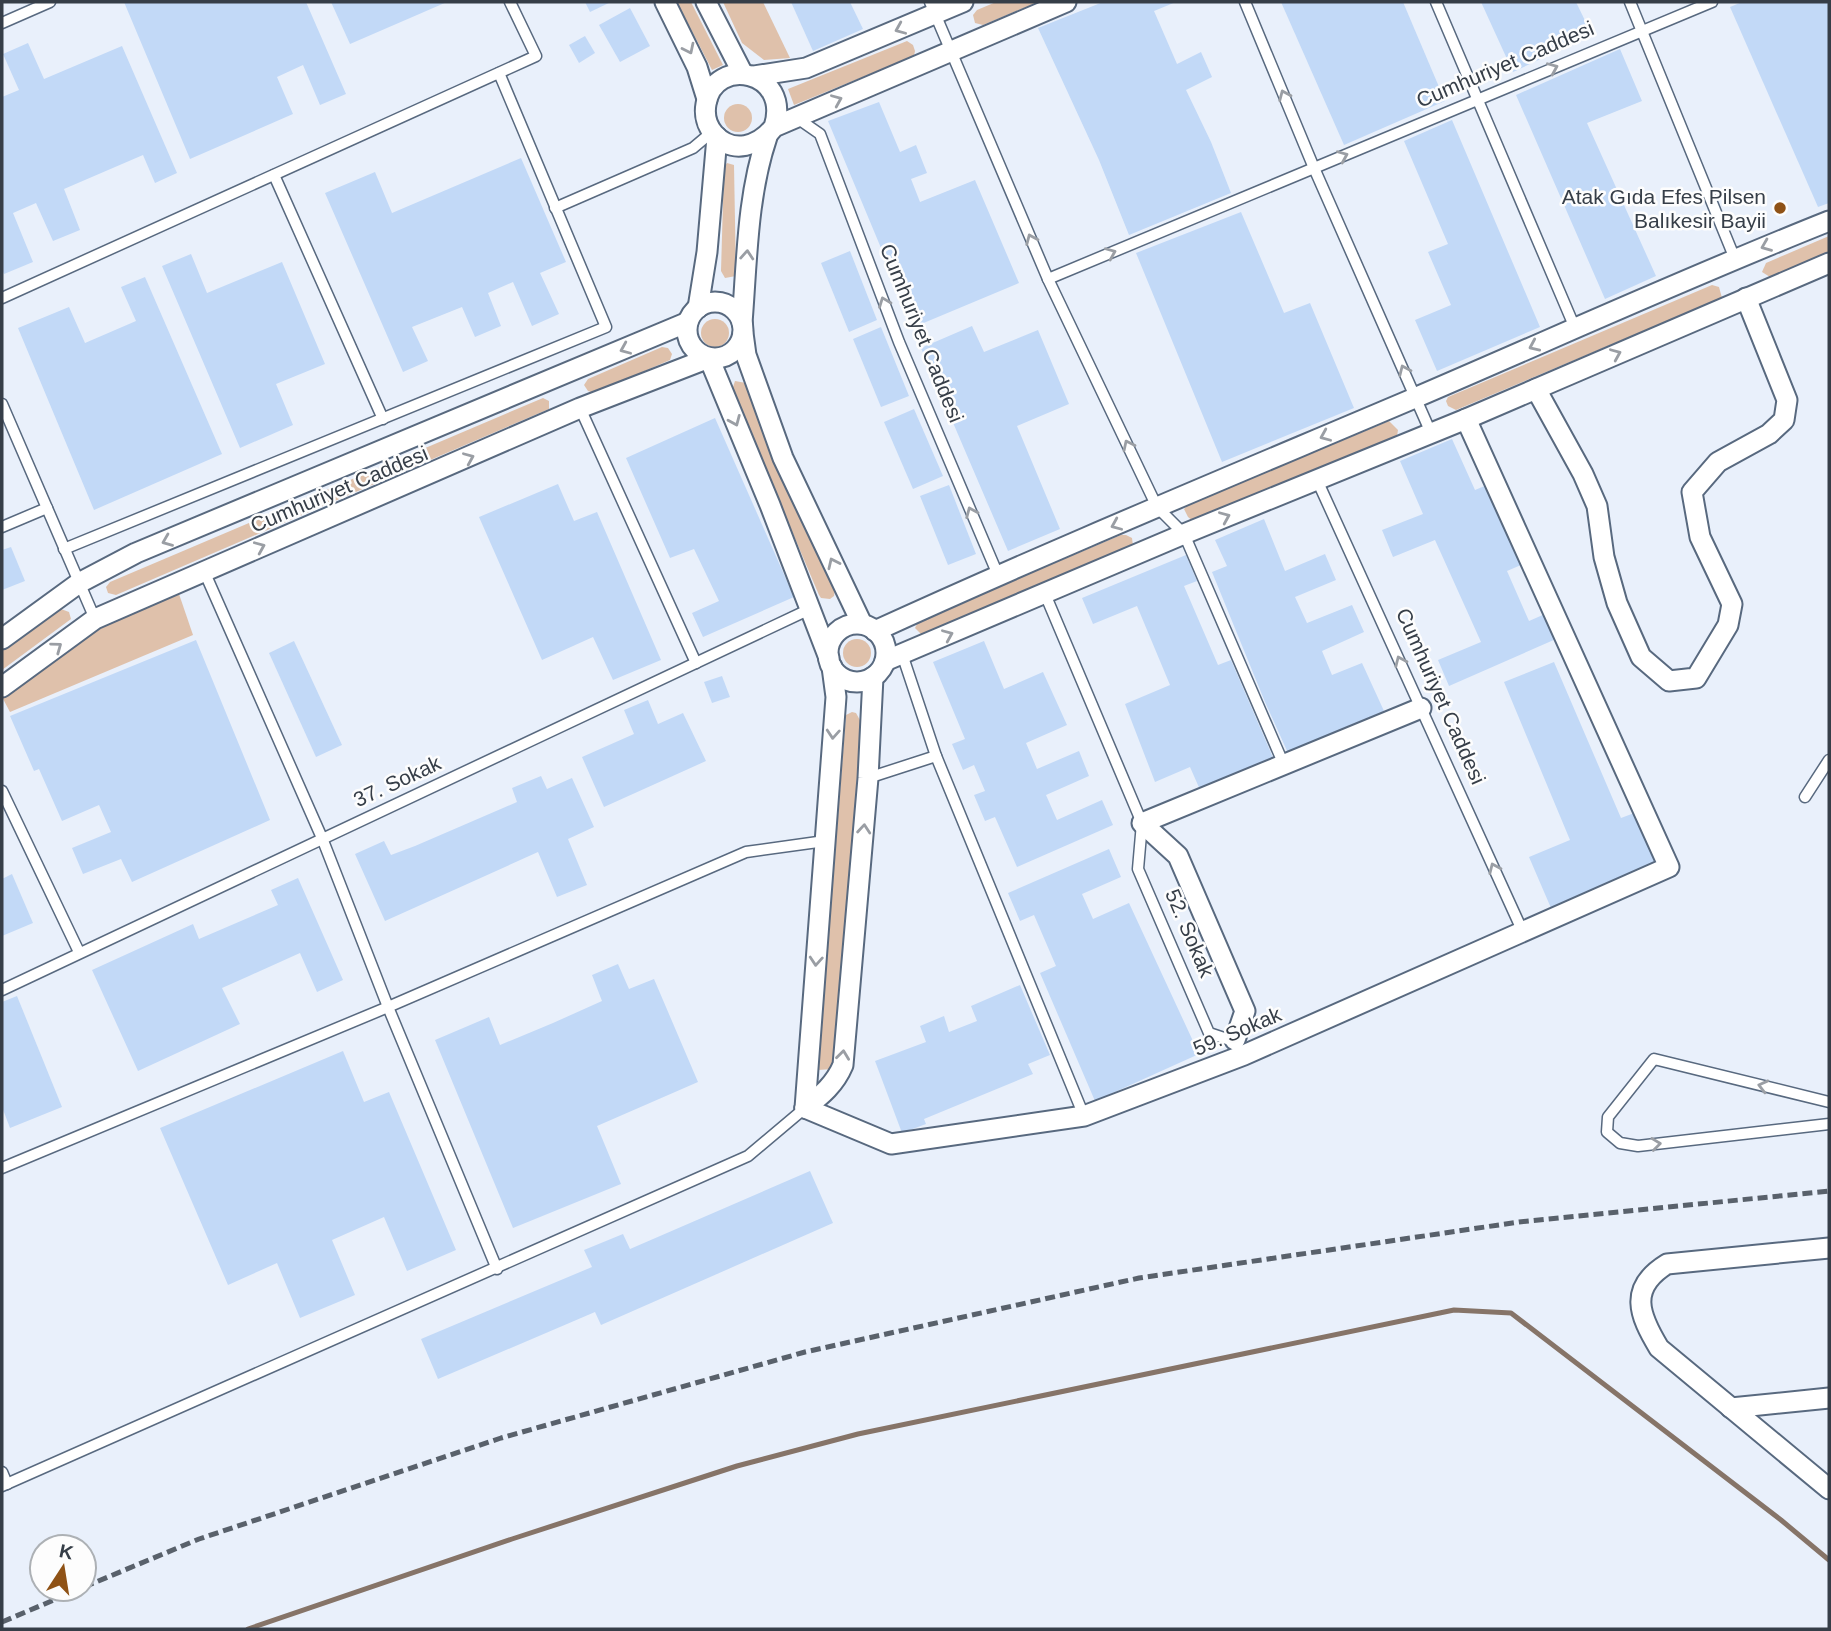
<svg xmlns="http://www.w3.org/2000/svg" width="1831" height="1631" font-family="Arial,sans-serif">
<rect width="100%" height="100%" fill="#e9f0fb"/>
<!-- green -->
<g fill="#dfc1ab">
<path d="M677,2H691L723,65L712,70Z"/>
<path d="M723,2H763L790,58L764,60L742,43Z"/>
<path d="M996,2H1038L983,25L975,23L973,15L977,10Z"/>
<path d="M907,41L913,45L915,51L914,56L794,105L788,89Z"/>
<circle cx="738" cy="118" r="14"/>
<path d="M727,163L734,165L736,276L725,278L721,271L724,168Z"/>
<path d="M1829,236V252L1770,277L1762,272L1766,263Z"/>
<path d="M1712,285L1719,287L1722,298L1456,410L1448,406L1446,401L1448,397Z"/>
<circle cx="715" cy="333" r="14"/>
<path d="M662,347L668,348L672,354L670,360L594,393L588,391L584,385L588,379Z"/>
<path d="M735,381L746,383L835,590L834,596L830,599L821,598L819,595L732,390Z"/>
<path d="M543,398L549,401V409L116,595L108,593L106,587L110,582Z"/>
<path d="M1389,421L1398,430L1397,436L1193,521L1188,517L1184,509L1188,505Z"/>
<path d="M1121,535H1126L1132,538L1133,546L923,636L915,628L919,620Z"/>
<path d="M179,594L193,635L10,712L2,697L103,626Z"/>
<path d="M61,609L69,612L71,619L2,670V651Z"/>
<circle cx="857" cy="653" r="14"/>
<path d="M852,712L856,713L861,722L840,1010L832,1069L818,1070L846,715Z"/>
</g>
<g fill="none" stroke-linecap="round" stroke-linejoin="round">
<!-- stream -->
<path stroke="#867468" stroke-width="5" d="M248,1629L512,1539L737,1466L858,1434L1454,1310L1511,1313L1781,1520L1829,1560"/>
</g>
<!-- building -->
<g fill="#c2d9f7">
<path d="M124,2H306L346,94L320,105L303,65L277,77L293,114L190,159Z"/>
<path d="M331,2H447L350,44Z"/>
<path d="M585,2H611L590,12Z"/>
<path d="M791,2H850L863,29L813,51Z"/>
<path d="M1103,2H1176L1154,11L1177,64L1201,52L1212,77L1186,90L1211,142L1231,193L1129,235L1099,160L1038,28Z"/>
<path d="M1281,2H1403L1445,101L1344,145Z"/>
<path d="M1481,2H1576L1592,35L1513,72Z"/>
<path d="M1742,2H1829V203L1818,207L1730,7Z"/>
<path d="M630,8L650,46L620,62L599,25Z"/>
<path d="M585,36L595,53L579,63L569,45Z"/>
<path d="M28,43L44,79L122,46L177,173L155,183L143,155L64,189L80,230L53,241L36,203L13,213L33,262L4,274L2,270V97L19,90L3,54Z"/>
<path d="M1620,49L1642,101L1587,123L1656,276L1605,299L1516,95Z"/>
<path d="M879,102L900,152L916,145L927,173L911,179L920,202L975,180L1019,283L914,327L828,121Z"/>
<path d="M1452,120L1540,327L1437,371L1415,320L1451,305L1428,252L1448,244L1404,141Z"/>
<path d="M521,158L566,262L540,273L559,314L532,326L513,282L488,293L501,326L475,337L462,307L412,327L428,361L403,372L325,193L375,172L392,213Z"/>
<path d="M1241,212L1284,313L1310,303L1354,408L1222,462L1136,253Z"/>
<path d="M850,251L877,320L849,332L821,263Z"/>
<path d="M191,254L207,293L282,262L325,364L276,384L293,425L240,448L162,266Z"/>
<path d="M145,277L222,454L94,510L18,328L69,307L85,343L136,321L121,287Z"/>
<path d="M972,326L984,352L1038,330L1069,404L1017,426L1060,529L1008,551L921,348Z"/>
<path d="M881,327L909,396L881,407L853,339Z"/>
<path d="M914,409L943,476L913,489L884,422Z"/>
<path d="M715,418L794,597L703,637L692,613L719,601L694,549L670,558L626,458Z"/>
<path d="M1452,439L1475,490L1487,485L1521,565L1507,571L1529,621L1545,614L1556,639L1449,686L1438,660L1481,642L1435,540L1393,557L1382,530L1423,514L1400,461Z"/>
<path d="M558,484L574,521L597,512L661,660L613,680L593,637L542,660L479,517Z"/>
<path d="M949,485L976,554L948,565L920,496Z"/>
<path d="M1264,519L1285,571L1325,554L1336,580L1295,597L1307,623L1352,605L1364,632L1322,651L1332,675L1362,663L1384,711L1288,753L1265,702L1212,572L1227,566L1215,540Z"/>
<path d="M11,547L25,581L2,590V550Z"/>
<path d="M1186,555L1197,581L1184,586L1218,665L1231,660L1274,760L1201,792L1190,767L1155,782L1125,704L1170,685L1137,606L1093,624L1082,598Z"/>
<path d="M196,640L270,820L132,882L121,859L83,874L72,848L111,832L99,805L62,821L39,769L34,771L10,716Z"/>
<path d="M294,641L342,745L316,757L269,653Z"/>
<path d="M984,641L1004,689L1043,672L1067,725L1026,743L1037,769L1079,751L1089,776L1046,795L1057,820L1102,800L1113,825L1017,867L995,817L985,821L974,795L985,791L974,765L963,770L952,744L965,739L933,662Z"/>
<path d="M1554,662L1621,818L1637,812L1658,863L1551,908L1529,857L1570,840L1504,682Z"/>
<path d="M722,676L730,697L712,703L704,682Z"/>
<path d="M648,700L658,724L683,713L706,761L604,807L582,757L634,734L624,710Z"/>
<path d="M541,776L547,789L572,778L594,827L568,839L587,885L557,897L538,852L385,921L355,854L384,841L391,855L415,846L517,802L512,788Z"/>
<path d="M1109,849L1121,877L1082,894L1093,919L1129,903L1199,1054L1095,1101L1040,973L1056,966L1034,915L1020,921L1008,893Z"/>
<path d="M12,874L33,923L2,936V879Z"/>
<path d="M298,878L343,980L317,992L300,953L249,976L222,988L240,1024L138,1071L92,970L193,924L199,939L278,905L271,890Z"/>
<path d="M618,964L629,989L654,979L698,1082L597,1126L621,1184L513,1228L435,1040L489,1017L500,1045L553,1023L602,1001L592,975Z"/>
<path d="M1020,985L1050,1055L1028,1064L1033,1074L924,1119L926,1124L902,1133L875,1061L926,1042L920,1026L944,1016L949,1032L977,1021L971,1006Z"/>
<path d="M17,996L62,1107L10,1128L2,1107V1002Z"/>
<path d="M343,1051L364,1102L389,1092L456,1250L407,1271L384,1217L332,1240L355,1295L300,1318L277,1263L228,1285L160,1128Z"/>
<path d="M810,1171L833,1223L601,1325L595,1312L438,1379L421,1339L592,1267L584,1250L623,1234L630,1249Z"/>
</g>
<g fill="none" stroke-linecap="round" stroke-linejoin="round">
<defs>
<g id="lane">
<path d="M930,2L1048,279L1157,507L1184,534L1284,765"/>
<path d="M1245,2L1314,168L1431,433"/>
<path d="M1436,2L1575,328"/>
<path d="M1630,2L1735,259"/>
<path d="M2,23L50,2"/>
<path d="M797,118L820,134L899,342L998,575"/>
<path d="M274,175L383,419"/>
<path d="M555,208L693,148L712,132"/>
<path d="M1048,279L1712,2"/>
<path d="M2,298L536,56L510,2"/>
<path d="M2,404L95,619"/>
<path d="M580,408L696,663"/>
<path d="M1317,480L1522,930"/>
<path d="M2,527L47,508"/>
<path d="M64,549L606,327L499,73"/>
<path d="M204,571L322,838L388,1007L497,1269"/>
<path d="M1045,594L1142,823L1138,869L1209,1033L1236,1042"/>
<path d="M902,654L936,756L1084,1116"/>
<path d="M868,778L936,756"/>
<path d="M2,791L79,952"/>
<path d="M1805,797L1829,760"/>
<path d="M2,990L810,609"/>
<path d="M1829,1102L1654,1059L1608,1117L1607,1132L1620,1143L1638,1146L1829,1124"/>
<path d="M2,1168L388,1007L746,852L825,841"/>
<path d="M2,1472L7,1484"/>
<path d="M2,1486L748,1156L805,1108"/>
</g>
<g id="street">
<path d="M665,2L697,67L707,99"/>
<path d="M706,2L743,74"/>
<path d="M754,76L806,68L963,2"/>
<path d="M774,127C792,70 714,55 706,104C704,115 707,126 714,134C733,155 759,146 774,127L1066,2"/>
<circle cx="715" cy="330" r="28"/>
<path d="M698,308L707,252L717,137"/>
<path d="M742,323C747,261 747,196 767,137"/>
<path d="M743,333L746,355L783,458L862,624"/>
<path d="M1536,389L1583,474L1597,506L1604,557L1617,603L1641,657L1669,681L1696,678L1728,625L1732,604L1700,537L1692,492L1718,462L1769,434L1784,420L1787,400L1746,298"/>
<circle cx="857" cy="653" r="29"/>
<path d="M875,631C1052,550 1231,476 1410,400C1550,340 1688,277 1829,221"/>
<path d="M2,639L79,583L136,553L688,322"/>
<path d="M885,661L1184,534L1466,419L1829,263"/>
<path d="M2,687L95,619L580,408L709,358L770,505L829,658"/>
<path d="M1235,1040L1245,1011L1178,856L1142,823L1421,708"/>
<path d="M805,1108L891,1144L1084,1116L1244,1055L1669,867L1466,419"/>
<path d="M805,1108C822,1095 835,1084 843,1065L868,778L873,677"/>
<path d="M805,1108L836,697L832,667"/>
<path d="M1829,1248L1667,1264C1628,1288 1639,1315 1659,1348L1829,1489"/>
<path d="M1731,1408L1829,1398"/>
</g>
</defs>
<!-- lane casing -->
<use href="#lane" stroke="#58697f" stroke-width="13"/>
<!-- street casing -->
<use href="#street" stroke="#58697f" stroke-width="23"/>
<!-- lane -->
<use href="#lane" stroke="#fff" stroke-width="10"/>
<!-- street -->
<use href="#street" stroke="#fff" stroke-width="19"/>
<!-- rail -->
<g stroke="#59616b" stroke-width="5" stroke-dasharray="10 5" stroke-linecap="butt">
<path d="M84,1587L199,1539L501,1438L805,1352L1139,1278L1519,1222L1829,1191"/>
<path d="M2,1622L80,1589"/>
</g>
</g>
<!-- one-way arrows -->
<defs><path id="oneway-chevron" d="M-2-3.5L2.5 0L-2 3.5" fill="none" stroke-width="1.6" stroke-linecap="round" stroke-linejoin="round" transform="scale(1.75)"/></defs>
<g stroke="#9a9ea4">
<use href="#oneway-chevron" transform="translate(900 29) rotate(157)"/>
<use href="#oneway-chevron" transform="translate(689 49) rotate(64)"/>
<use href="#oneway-chevron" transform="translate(1553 68) rotate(-23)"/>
<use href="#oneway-chevron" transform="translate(1284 95) rotate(-113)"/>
<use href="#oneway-chevron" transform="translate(837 100) rotate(-23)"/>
<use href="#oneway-chevron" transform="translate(1343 156) rotate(-23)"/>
<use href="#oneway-chevron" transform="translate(1031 239) rotate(-113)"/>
<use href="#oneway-chevron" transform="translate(1766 246) rotate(158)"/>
<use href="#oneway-chevron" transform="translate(1111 253) rotate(-23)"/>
<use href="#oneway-chevron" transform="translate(747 255) rotate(-86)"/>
<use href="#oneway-chevron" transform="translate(884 302) rotate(-111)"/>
<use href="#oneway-chevron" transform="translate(1534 346) rotate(156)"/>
<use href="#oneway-chevron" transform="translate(625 349) rotate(157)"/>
<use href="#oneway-chevron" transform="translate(1616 354) rotate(-23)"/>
<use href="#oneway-chevron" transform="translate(1404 370) rotate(-114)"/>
<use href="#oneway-chevron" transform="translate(735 421) rotate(67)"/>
<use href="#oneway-chevron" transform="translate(1325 436) rotate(157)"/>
<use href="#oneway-chevron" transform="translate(1128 445) rotate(-116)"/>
<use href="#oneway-chevron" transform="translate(469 458) rotate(-23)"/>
<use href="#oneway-chevron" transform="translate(971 512) rotate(-113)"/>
<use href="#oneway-chevron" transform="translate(1225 517) rotate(-23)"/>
<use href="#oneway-chevron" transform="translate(1116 525) rotate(157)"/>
<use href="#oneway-chevron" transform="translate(167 541) rotate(158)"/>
<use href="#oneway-chevron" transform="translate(260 547) rotate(-23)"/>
<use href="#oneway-chevron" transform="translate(833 563) rotate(-115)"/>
<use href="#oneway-chevron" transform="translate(948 635) rotate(-23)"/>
<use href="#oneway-chevron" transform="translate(57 647) rotate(-36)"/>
<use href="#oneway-chevron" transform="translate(1400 661) rotate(-114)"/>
<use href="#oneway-chevron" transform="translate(833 734) rotate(94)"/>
<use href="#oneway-chevron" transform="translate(864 829) rotate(-85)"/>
<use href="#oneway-chevron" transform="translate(1494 868) rotate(-114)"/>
<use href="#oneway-chevron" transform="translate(816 961) rotate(94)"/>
<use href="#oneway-chevron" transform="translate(843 1055) rotate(-83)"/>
<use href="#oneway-chevron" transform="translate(1763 1086) rotate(-166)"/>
<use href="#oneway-chevron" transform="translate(1656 1144) rotate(-7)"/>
</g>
<!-- markers -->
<circle fill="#8f5216" stroke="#fdfdfd" stroke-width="2.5" cx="1780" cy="208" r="7"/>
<g text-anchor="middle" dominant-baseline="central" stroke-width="5" stroke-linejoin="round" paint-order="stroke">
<!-- street labels -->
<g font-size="21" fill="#363e48" stroke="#fdfdfd">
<text transform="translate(1505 64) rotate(-23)">Cumhuriyet Caddesi</text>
<text transform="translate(922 333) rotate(68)">Cumhuriyet Caddesi</text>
<text transform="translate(339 489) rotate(-23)">Cumhuriyet Caddesi</text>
<text transform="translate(1441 696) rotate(66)">Cumhuriyet Caddesi</text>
<text transform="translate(397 781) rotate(-25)">37. Sokak</text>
<text transform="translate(1190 933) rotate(67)">52. Sokak</text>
<text transform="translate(1237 1031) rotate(-23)">59. Sokak</text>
</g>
<!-- poi labels -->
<g font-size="21" fill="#363e48" stroke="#fdfdfd" text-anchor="end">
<text x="1766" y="196">Atak Gıda Efes Pilsen<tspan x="1766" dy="24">Balıkesir Bayii</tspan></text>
</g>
</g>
<!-- border -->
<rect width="1831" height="1631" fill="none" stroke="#363e48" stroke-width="7"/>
<!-- north arrow -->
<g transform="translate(63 1568) rotate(12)"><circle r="33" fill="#fdfdfd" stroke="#adb1b5" stroke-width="2"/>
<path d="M0-5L12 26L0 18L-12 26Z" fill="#8f5216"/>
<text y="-10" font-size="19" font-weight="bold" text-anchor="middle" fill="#363e48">K</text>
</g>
</svg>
